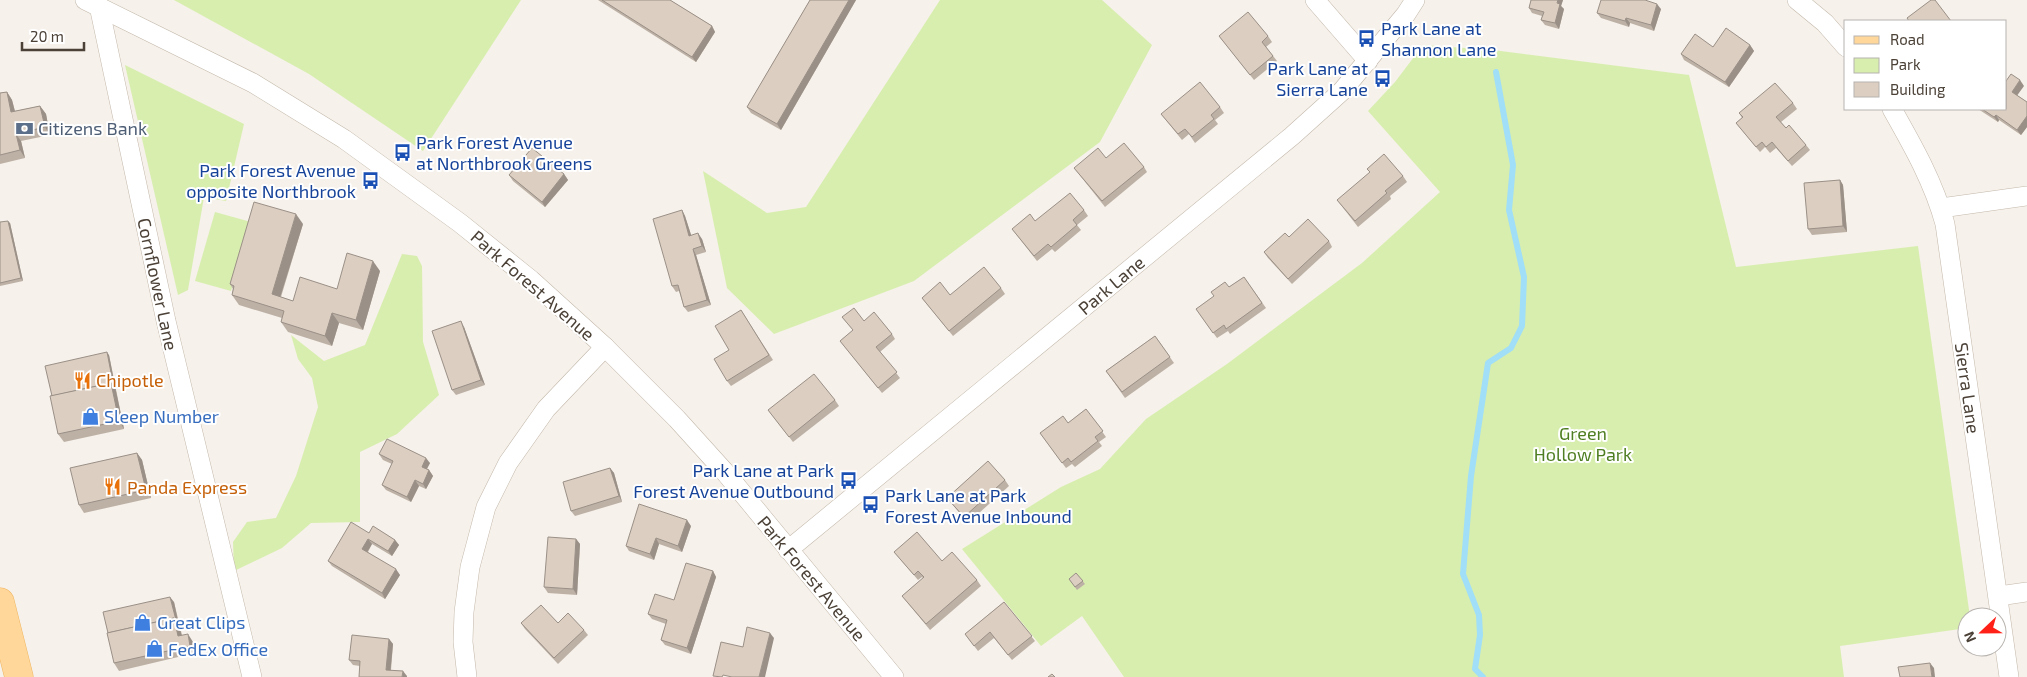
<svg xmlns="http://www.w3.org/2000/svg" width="2027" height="677" font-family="'Exo 2',sans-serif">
<rect width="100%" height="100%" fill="#f6f1ea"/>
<!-- green -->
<g fill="#d8eeaf">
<path d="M174,0H521L423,151L309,74Z"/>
<path d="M940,0H1102L1152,45L1100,142L914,281L774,334L727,288L703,171L767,213L806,207Z"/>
<path d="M1423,45L1493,50L1689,75L1736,267L1918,246L1970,617H1967V628L1840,646L1844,677H1124L1082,616L1041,646L962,549L1061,487L1100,469L1146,419L1227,364L1362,263L1440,192L1368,111L1395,82Z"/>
<path d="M125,65L244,124L226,201L204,197L188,290L178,295Z"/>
<path d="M215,212L251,222L231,291L195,281Z"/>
<path d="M402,254L417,256L422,266L423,342L439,395L397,434L360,452V522L311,523L282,548L234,571L233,542L247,522L276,518L296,476L318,407L312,378L298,359L291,335L324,361L365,345Z"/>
</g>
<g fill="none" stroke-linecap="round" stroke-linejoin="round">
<!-- stream -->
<path stroke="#a1def7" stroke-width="6" d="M1483,677L1475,669L1480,635L1479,615L1463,574L1471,476L1488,363L1511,348L1522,326L1524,277L1509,210L1513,165L1496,72"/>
<defs>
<g id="street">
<path d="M85,0L253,83L344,139L460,223L531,280L605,347L677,419L724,471L894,677"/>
<path d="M1315,0L1368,61"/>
<path d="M1797,0L1825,23L1846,47"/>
<path d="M99,6L166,321L252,677"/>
<path d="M1892,109C1913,146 1934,183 1945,224L2009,677"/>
<path d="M1941,208L2027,196"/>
<path d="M788,550L1292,136L1342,91L1406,14L1415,0"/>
<path d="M1999,596L2027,592"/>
<path d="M467,677L463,642L464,612L470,567L486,507L508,463L546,409L605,347"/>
</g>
<path id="primary" d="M0,602L19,677"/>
</defs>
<!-- street casing -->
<use href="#street" stroke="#c3b8ab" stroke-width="20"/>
<!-- primary casing -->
<use href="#primary" stroke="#efb45f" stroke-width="29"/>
<!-- street -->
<use href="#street" stroke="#fff" stroke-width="19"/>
<!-- primary -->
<use href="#primary" stroke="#ffd79a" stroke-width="28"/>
</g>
<!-- wall -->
<g fill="#bdb1a6">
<path d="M598,0H670L712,26L715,32L696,62Z"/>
<path d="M810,0H856L781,130L751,113L747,107Z"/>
<path d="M1531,0H1563L1561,6L1564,9L1559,29L1545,25L1541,20L1542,16L1532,13L1529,8Z"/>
<path d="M1661,9L1654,31L1630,23L1629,27L1601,18L1597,13Z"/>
<path d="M1219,36H1268L1272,42L1266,47L1277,61L1254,80Z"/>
<path d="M1750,45L1754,51L1729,87L1684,60L1681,54L1713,47Z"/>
<path d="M2024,86L2017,95L2027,102V127L2021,135L1999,120L1998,122L1978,109H2006Z"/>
<path d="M7,92L12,100L15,111L40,106L46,114L50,135L21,141L25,158L0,164V93Z"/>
<path d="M1793,103L1797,109L1781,122L1786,128L1806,145L1810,150L1792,166L1776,148L1770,153L1765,147L1760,152L1736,123L1742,118L1739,113Z"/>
<path d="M1220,107L1224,113L1215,120L1218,124L1195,143L1189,134L1182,140L1161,114Z"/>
<path d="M1144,167L1147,172L1105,207L1074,168Z"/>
<path d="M564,174L568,180L545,207L513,181L509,175Z"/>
<path d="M1403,176L1407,182L1390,196L1391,199L1358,227L1337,200Z"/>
<path d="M1840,180L1843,185L1847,232L1812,235L1808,229Z"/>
<path d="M682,210L685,216L691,235L702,239L706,252L696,255L711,305L688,312L684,307L679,291L676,292L672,286Z"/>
<path d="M1084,210L1088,216L1077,225L1081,230L1055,252L1052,249L1037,261L1012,229L1035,221Z"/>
<path d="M0,222L10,223L23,281L0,286Z"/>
<path d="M303,224L281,297L293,301L337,289L380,271L363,330L339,323L332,346L288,332L281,322L282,318L239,305L232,295L233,289L230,284Z"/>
<path d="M1289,237L1329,241L1332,247L1292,284L1268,258L1264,252Z"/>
<path d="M1244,277L1266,308L1230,334L1228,331L1217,338L1196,309Z"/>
<path d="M1001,288L1005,294L953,336L922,298L950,295Z"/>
<path d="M741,310L773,360L731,386L727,381L729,350Z"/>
<path d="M842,317L864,321L892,334L895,339L880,352L900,378L882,393L840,341L853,330Z"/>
<path d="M464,327L485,385L456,395L452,390Z"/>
<path d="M1155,336L1174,363L1125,398L1106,371Z"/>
<path d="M109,355L124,429L64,442L58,434L52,396Z"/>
<path d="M835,400L839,406L793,442L768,410Z"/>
<path d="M1086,409L1106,437L1099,442L1102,446L1075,467L1072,464L1066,468L1040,433L1068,423Z"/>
<path d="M137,453L142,460L151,498L84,513L79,505Z"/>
<path d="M379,454L430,463L427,469L429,470L433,476L426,489L419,486L411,502L386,490L382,485L392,464L383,460Z"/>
<path d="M610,468L614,473L622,502L575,516L571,511Z"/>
<path d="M1005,480L1009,486L968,523L947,498Z"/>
<path d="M691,526L682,552L659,544L654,560L629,551L626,546Z"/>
<path d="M369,533L395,540L399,545L392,556L372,544L368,552L400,575L385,599L332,566L328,561Z"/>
<path d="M576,539L580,544L577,595L548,593L544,587Z"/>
<path d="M894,552L942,561L977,580L981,586L930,630L902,596L923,578L922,577L918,580Z"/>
<path d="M713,571L716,577L691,654L665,645L661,640L666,624L652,619L648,614L674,600Z"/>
<path d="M1076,573L1085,584L1077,590L1069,579Z"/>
<path d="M174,602L182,635L193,642L195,653L119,671L114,663Z"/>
<path d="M1004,602L1035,641L1012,660L994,638L978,651L965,634Z"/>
<path d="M521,623H558L584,630L588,635L558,664L525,629Z"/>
<path d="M389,639L393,644L391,670L407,676L360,666L353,665L349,660Z"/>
</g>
<!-- shaded-wall -->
<g fill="#9a9087">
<path d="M849,0H856L781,130L777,124Z"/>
<path d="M1558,0H1563L1561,6L1564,9L1559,29L1555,23Z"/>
<path d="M1657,4L1661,9L1654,31L1651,25Z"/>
<path d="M1626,18L1630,23L1629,27L1625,21Z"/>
<path d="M712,26L715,32L696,62L692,57Z"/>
<path d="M1750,45L1754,51L1729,87L1725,82Z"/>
<path d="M2020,80L2024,86L2016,97L2012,92Z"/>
<path d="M7,92L12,100L17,120L11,112Z"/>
<path d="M40,106L46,114L50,135L45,127Z"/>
<path d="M1996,115L1999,120L1998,122L1994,117Z"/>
<path d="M2027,116V127L2021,135L2017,130Z"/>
<path d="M16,134L21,141L25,158L20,150Z"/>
<path d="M564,174L568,180L545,207L542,202Z"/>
<path d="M1840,180L1843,185L1847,232L1843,226Z"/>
<path d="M682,210L685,216L693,241L689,236Z"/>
<path d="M296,214L303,224L278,304L272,294Z"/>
<path d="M8,221L10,223L23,281L21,278Z"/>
<path d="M698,233L702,239L706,252L702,246Z"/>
<path d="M693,249L696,255L711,305L707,300Z"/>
<path d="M373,261L380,271L363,330L356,320Z"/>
<path d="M332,313L339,323L332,346L325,336Z"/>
<path d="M461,321L464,327L485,385L481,380Z"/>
<path d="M107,352L109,355L116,391L114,388Z"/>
<path d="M111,383L116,391L124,429L119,421Z"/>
<path d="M137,453L142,460L151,498L146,490Z"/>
<path d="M426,458L430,463L425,472L422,467Z"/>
<path d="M610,468L614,473L622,502L619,496Z"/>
<path d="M429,470L433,476L426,489L423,484Z"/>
<path d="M415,480L419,486L411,502L407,497Z"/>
<path d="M687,520L691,526L682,552L678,546Z"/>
<path d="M656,538L659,544L654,560L650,554Z"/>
<path d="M368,539L372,544L366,554L362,549Z"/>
<path d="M576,539L580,544L577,595L573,589Z"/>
<path d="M395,540L399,545L392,556L388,551Z"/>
<path d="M396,569L400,575L385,599L382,593Z"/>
<path d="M713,571L716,577L691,654L687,648Z"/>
<path d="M170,597L174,602L179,626L176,620Z"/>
<path d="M174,618L179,626L184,644L178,636Z"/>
<path d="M770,633L774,638L765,677H759Z"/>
<path d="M188,634L193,642L195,653L190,646Z"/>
<path d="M389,639L393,644L390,675L386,670Z"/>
<path d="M1930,663L1934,668L1935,677H1932Z"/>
<path d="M403,671L407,676V677H402Z"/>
</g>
<!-- building -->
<g fill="#dccec1" stroke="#9a9087">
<path d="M602,0H670L712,26L692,57Z"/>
<path d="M810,0H849L777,124L747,107Z"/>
<path d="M1531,0H1558L1557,3L1560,4L1555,23L1541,20L1544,12L1529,8Z"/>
<path d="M1601,0H1645L1657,4L1651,25L1626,18L1625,21L1597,13Z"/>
<path d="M1931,0H1935L1951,21H1909L1907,18Z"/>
<path d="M1248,12L1268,36L1262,42L1273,56L1250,75L1219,36Z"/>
<path d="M1726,28L1750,45L1725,82L1681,54L1695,34L1713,47Z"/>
<path d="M2011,74L2020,80L2012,92L2027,102V116L2017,130L1996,115L1994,117L1982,109H2006V81Z"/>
<path d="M1200,82L1220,107L1211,115L1214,119L1192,137L1185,129L1178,134L1161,114Z"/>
<path d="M1775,83L1793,103L1776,117L1786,128L1789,125L1806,145L1788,161L1772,142L1766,147L1762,142L1756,147L1736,123L1743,117L1739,113Z"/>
<path d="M7,92L11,112L40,106L45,127L16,134L20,150L0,155V93Z"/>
<path d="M1124,143L1144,167L1102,201L1074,168L1098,148L1106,158Z"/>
<path d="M532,148L564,174L542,202L509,175Z"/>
<path d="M1384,154L1403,176L1385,191L1387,193L1355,221L1337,200L1370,172L1367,169Z"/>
<path d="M1840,180L1843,226L1808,229L1804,183Z"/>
<path d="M1070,193L1084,210L1073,220L1077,225L1051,247L1048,244L1034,256L1012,229L1030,214L1035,221Z"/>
<path d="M254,202L296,214L272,294L293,301L300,277L337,289L347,253L373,261L356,320L332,313L325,336L281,322L284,311L232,295L234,286L230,284Z"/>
<path d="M682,210L689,236L698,233L702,246L693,249L707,300L684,307L678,285L672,286L653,219Z"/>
<path d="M1308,219L1329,241L1288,279L1264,252L1285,233L1289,237Z"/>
<path d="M8,221L21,278L0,283V222Z"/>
<path d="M984,267L1001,288L949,331L922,298L940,282L950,295Z"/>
<path d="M1244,277L1262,303L1226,329L1224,325L1213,333L1196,309L1214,296L1211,292L1225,282L1229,287Z"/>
<path d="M854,308L864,321L874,312L892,334L876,347L897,372L878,388L840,341L853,330L842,317Z"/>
<path d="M741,310L769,355L727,381L714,359L729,350L715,326Z"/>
<path d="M461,321L481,380L452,390L432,331Z"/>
<path d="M1155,336L1170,357L1122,392L1106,371Z"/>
<path d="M107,352L114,388L111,383L52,396L45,366Z"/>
<path d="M814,374L835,400L789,437L768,410Z"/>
<path d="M111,383L119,421L58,434L50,396Z"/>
<path d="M1086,409L1103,431L1095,437L1098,441L1071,462L1068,458L1062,463L1040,433L1063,416L1068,423Z"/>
<path d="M387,439L426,458L422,467L429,470L423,484L415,480L407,497L382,485L393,461L379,454Z"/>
<path d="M137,453L146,490L79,505L70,468Z"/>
<path d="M988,461L1005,480L964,517L947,498Z"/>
<path d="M610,468L619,496L571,511L563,482Z"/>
<path d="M639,504L687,520L678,546L656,538L650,554L626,546Z"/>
<path d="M351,522L369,533L373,526L395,540L388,551L368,539L362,549L396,569L382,593L328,561Z"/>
<path d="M917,532L942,561L952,552L977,580L926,624L902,596L924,577L918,571L914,575L894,552Z"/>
<path d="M548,537L576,539L573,589L544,587Z"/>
<path d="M686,563L713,571L687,648L661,640L667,620L648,614L655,594L674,600Z"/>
<path d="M1076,573L1083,581L1075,587L1069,579Z"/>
<path d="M170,597L176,620L174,618L108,633L103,612Z"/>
<path d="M1004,602L1032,636L1008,655L990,632L974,646L965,634Z"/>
<path d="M541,605L558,623L568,613L584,630L554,658L521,623Z"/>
<path d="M174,618L178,636L188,634L190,646L114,663L107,633Z"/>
<path d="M747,627L770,633L759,677H732L723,675L722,677L713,676L721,642L743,647Z"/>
<path d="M352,635L389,639L386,670L403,671L402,677H359L360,661L349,660Z"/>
<path d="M1930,663L1932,677H1900L1898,667Z"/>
<path d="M1052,674L1055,677H1048Z"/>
</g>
<!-- icons -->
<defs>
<symbol id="bus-bare" viewBox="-9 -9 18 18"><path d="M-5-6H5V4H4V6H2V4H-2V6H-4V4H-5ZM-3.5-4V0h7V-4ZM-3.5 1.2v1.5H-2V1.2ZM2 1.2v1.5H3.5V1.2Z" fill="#1a4fb4" stroke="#fff" stroke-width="2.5" paint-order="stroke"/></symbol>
<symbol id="bank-bare" viewBox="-9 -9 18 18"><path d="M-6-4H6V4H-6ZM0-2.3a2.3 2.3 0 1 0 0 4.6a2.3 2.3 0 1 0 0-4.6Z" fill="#5c6f8a" stroke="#fff" stroke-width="2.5" paint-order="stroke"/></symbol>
<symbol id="restaurant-bare" viewBox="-9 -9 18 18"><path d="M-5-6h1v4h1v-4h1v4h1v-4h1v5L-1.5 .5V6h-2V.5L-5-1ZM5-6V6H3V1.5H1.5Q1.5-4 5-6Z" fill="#e8710a" stroke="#fff" stroke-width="2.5" paint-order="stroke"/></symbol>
<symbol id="shop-bare" viewBox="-9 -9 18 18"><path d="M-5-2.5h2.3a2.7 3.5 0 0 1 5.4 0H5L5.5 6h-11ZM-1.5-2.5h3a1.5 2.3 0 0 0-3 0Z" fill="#3f7fe0" stroke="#fff" stroke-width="2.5" paint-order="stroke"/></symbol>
</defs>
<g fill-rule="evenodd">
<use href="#bus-bare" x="1354" y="26" width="25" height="25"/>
<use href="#bus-bare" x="1370" y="66" width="25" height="25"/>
<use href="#bank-bare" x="12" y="116" width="25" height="25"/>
<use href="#bus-bare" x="390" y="140" width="25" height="25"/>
<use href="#bus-bare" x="358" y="168" width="25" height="25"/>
<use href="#restaurant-bare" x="70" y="368" width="25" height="25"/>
<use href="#shop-bare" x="78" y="404" width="25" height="25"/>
<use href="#bus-bare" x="836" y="468" width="25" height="25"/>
<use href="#restaurant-bare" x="100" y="474" width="25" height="25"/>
<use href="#bus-bare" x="858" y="492" width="25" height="25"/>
<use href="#shop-bare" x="130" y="610" width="25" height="25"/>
<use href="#shop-bare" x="142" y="636" width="25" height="25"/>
</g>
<g text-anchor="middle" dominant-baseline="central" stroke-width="4" stroke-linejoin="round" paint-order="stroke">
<!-- transit labels -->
<g font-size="18" fill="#164399" stroke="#fff" text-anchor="start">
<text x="1381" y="28">Park Lane at<tspan x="1381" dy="21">Shannon Lane</tspan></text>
<text x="1368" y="68" text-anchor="end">Park Lane at<tspan x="1368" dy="21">Sierra Lane</tspan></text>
<text x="416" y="142">Park Forest Avenue<tspan x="416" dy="21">at Northbrook Greens</tspan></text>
<text x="356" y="170" text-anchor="end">Park Forest Avenue<tspan x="356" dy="21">opposite Northbrook</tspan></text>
<text x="834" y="470" text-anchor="end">Park Lane at Park<tspan x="834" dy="21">Forest Avenue Outbound</tspan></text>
<text x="885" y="495">Park Lane at Park<tspan x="885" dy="21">Forest Avenue Inbound</tspan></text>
</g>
<!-- service labels -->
<g font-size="18" fill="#4e5e75" stroke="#fff" text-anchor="start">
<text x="38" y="128">Citizens Bank</text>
</g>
<!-- street labels -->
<g font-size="18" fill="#4b4137" stroke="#fff">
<text transform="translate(158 284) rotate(78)">Cornflower Lane</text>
<text transform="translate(533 285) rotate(41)">Park Forest Avenue</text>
<text transform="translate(1111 285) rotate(-40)">Park Lane</text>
<text transform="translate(1968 388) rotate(82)">Sierra Lane</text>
<text transform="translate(812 578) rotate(50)">Park Forest Avenue</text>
</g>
<!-- food labels -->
<g font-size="18" fill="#c56008" stroke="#fff" text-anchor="start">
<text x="96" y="380">Chipotle</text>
<text x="127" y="487">Panda Express</text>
</g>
<!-- shop labels -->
<g font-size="18" fill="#366cbe" stroke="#fff" text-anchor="start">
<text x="104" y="416">Sleep Number</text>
<text x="157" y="622">Great Clips</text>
<text x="168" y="649">FedEx Office</text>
</g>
<!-- park labels -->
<g font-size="18" fill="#4f7e22" stroke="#fff">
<text x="1583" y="433">Green<tspan x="1583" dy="21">Hollow Park</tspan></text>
</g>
</g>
<!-- legend -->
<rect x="1844" y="20" width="162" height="90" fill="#ffffff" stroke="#b7b3af"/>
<rect x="1854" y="36" width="25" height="8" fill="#ffd79a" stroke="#b7b3af"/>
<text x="1890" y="45" font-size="15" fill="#4b4137">Road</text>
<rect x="1854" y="58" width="25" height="15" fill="#d8eeaf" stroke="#b7b3af"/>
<text x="1890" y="70" font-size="15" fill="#4b4137">Park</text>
<rect x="1854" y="82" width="25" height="15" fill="#dccec1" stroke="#b7b3af"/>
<text x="1890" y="95" font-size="15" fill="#4b4137">Building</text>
<!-- north arrow -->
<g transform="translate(1982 632) rotate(248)"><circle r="24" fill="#ffffff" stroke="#b7b3af"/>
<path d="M0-4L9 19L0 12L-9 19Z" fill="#ff2118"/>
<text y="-8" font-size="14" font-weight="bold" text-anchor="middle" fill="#4b4137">N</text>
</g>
<!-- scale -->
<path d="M22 42v8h62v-8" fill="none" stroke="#4b4137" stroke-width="2.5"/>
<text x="30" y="42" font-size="15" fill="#4b4137" stroke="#ffffff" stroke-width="4" paint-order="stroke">20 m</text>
</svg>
